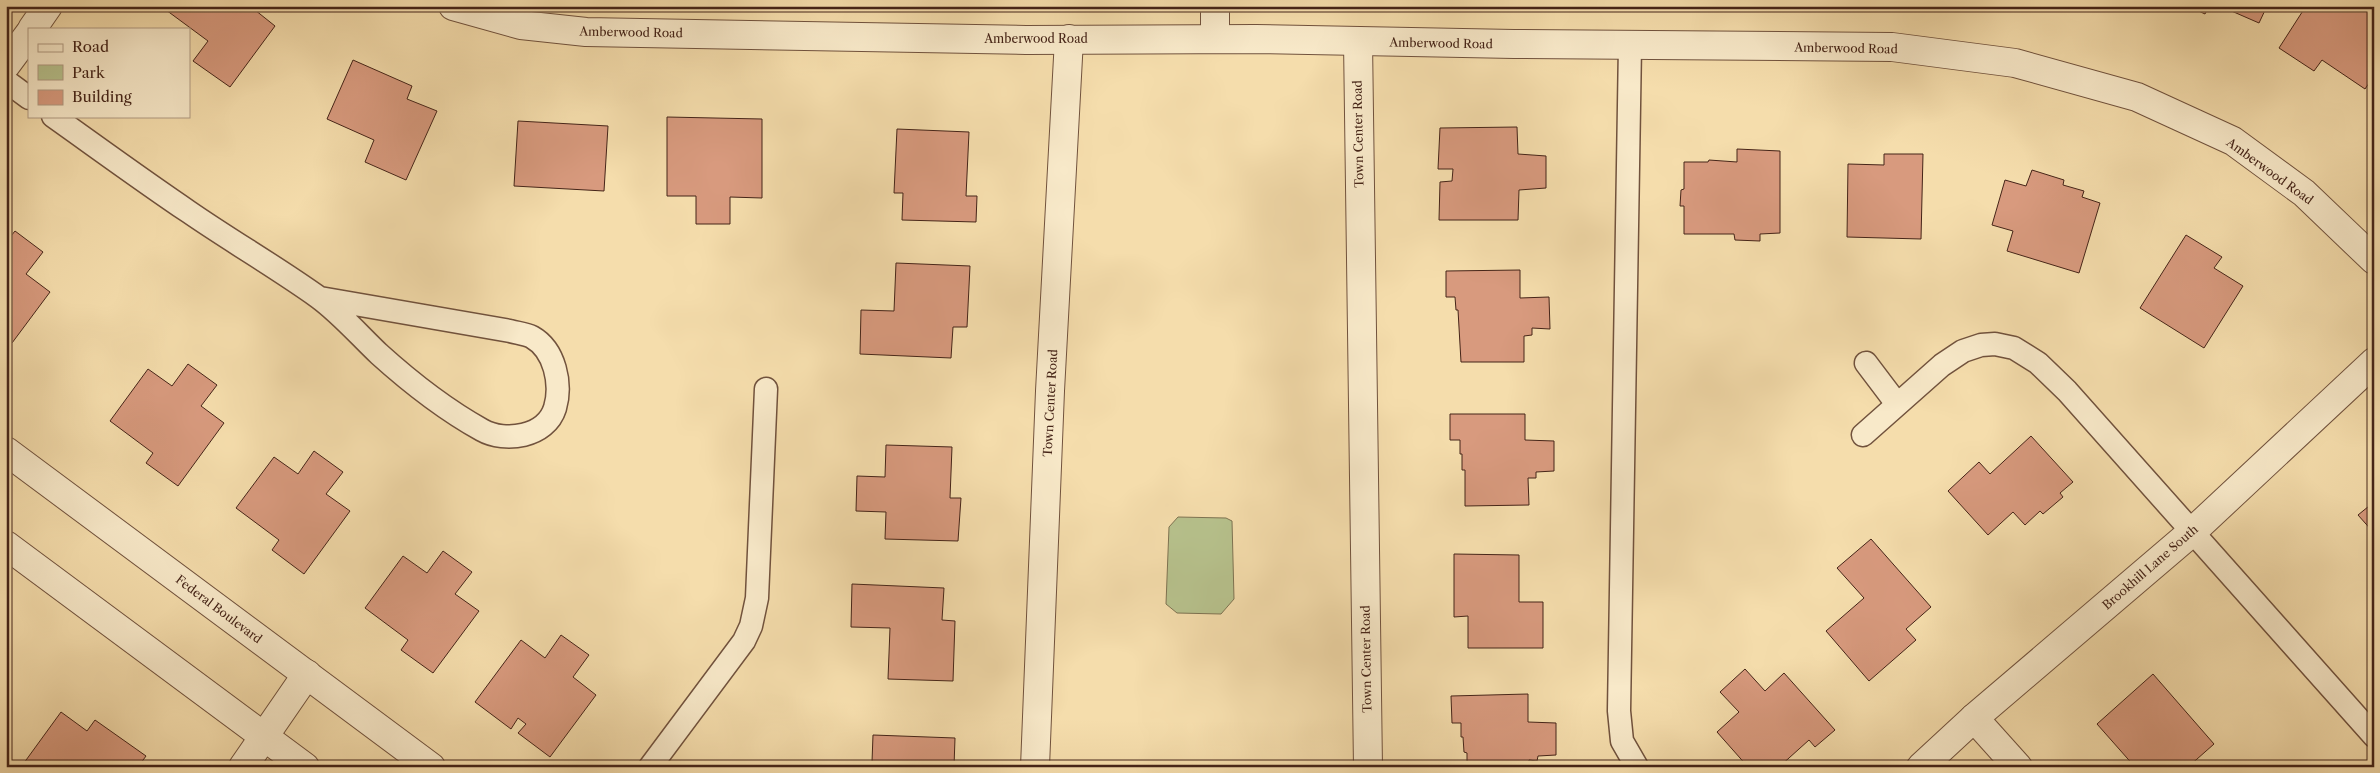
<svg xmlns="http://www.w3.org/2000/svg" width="2380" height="773" font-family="'Libre Caslon Text',serif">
<rect width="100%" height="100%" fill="#f5ddac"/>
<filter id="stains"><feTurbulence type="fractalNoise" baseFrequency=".004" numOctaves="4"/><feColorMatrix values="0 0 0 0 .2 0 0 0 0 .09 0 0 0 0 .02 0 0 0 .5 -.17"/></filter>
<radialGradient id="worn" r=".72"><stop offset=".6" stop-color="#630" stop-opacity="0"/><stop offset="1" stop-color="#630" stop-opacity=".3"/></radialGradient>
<!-- green -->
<path fill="#b7c28d" stroke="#7e7352" d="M1178,517L1226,518L1232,521L1234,599L1221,614L1177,613L1166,604L1169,527Z"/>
<!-- building -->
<g fill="#d89a7e" stroke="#452418">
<path d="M169,6H250L275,26L230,87L193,61L208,41L166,10Z"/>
<path d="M2188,6H2209L2205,14Z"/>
<path d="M2220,6H2267L2259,23Z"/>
<path d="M2306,6H2368L2374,10V76L2365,89L2322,60L2314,71L2279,48Z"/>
<path d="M353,60L412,86L407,99L437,111L406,180L365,162L374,140L327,119Z"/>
<path d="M667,117L762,119V198L730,197V224H696V196H667Z"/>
<path d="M518,121L608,126L604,191L514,186Z"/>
<path d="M1517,127L1518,154L1546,156V188L1519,190L1518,220H1439L1440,182L1452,181L1453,169H1438L1440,128Z"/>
<path d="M897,129L969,132L966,196H977L976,222L902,220L903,193H894Z"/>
<path d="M1737,149L1780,151V233L1760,234V241L1735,240L1734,234H1684V206H1680L1681,190L1684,189V162H1708L1709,160L1737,162Z"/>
<path d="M1884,154H1923L1921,239L1847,237L1848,164L1884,165Z"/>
<path d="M2032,170L2064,180L2063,185L2084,191L2082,197L2100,203L2079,273L2007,251L2013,231L1992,225L2005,180L2026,186Z"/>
<path d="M15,231L43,252L26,274L50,292L12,343L6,339V242Z"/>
<path d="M2186,235L2222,257L2214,268L2243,286L2204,348L2140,308Z"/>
<path d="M896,263L970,266L967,327H953L951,358L860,354L861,310L894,311Z"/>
<path d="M1520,270V298L1549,297L1550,329L1532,328V335L1524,336V362H1461L1458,310H1456L1455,297H1446V271Z"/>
<path d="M188,364L217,385L201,406L224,423L178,486L146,463L153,453L110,421L148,369L172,386Z"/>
<path d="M1450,414H1525V440L1554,441V471L1536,472V478H1528L1529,505L1465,506V470H1462V454H1460V440H1450Z"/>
<path d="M2031,436L2073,482L2060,493L2063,497L2043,514L2040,511L2025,525L2013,512L1988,535L1948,491L1979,462L1990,474Z"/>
<path d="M886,445L952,447L950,498H961L958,541L885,539L886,512L856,511L857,476L885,477Z"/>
<path d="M314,451L343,472L326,494L350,511L304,574L272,550L279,540L236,508L274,457L298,474Z"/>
<path d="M2374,502V533L2358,515Z"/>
<path d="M1871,539L1931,607L1906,629L1916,640L1869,681L1826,631L1864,598L1837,568Z"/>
<path d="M443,551L472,572L455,594L479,611L433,673L401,650L408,640L365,608L403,556L427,573Z"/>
<path d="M1454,554L1519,555V602H1543V648H1468V616L1454,617Z"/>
<path d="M852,584L944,588L942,620L955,621L953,681L888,679L890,628L851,627Z"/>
<path d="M561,635L589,655L573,677L596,695L550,757L518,733L526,724L518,718L511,729L475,702L521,640L545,658Z"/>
<path d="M1745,669L1765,691L1784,673L1835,730L1815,747L1809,740L1779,767H1748L1717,732L1739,712L1720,692Z"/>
<path d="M2153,674L2214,744L2188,767H2135L2097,724Z"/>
<path d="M1528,694V722L1556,723V755L1538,756L1537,761L1529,760V767H1467V753L1464,752L1463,737H1461V723H1452L1451,696Z"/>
<path d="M61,712L87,731L95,720L146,756L138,767H21Z"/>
<path d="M873,735L955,738L954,767H865V762H872Z"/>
</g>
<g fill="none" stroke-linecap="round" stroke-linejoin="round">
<defs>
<g id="service">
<path d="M1630,45L1619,711L1622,741L1637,767"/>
<path d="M6,81L29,98"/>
<path d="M53,116C98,148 143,181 189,212C231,241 276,267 318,297C340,313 359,335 379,354C410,382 446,410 482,430C505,443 546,437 555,408C562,384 555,350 532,337C526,334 517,333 510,331L320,298"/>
<path d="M1866,363L1897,404"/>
<path d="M1863,435L1942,365L1963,351L1981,345L1995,344L2014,348L2038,363L2067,391L2374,736"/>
<path d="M650,767L744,641L751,626L757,598L766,389"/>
</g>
<g id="minor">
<path d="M453,6L521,25L586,32L1026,40L1256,39L1514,44L1892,47L2015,63L2137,97L2233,141L2304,193L2374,260"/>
<path d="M32,29L48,6"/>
<path d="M1215,39V6"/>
<path d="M1358,41L1368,767"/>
<path d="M6,65L29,34"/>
<path d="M6,451L431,767"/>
<path d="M6,545L305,767"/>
<path d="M1974,718L2018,767"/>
<path d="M243,767L307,674"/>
<path d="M1035,767L1050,391L1069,39"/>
<path d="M1921,767L1974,718L2192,532L2374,362"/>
</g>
</defs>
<!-- service casing -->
<use href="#service" stroke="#71523d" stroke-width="25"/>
<!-- minor casing -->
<use href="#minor" stroke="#71523d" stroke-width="30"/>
<!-- service -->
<use href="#service" stroke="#f8e9c9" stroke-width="22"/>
<!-- minor -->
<use href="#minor" stroke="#f8e9c9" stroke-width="28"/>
</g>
<g text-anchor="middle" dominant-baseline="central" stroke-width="5" stroke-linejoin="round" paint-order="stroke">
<!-- street labels -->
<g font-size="12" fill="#452418" stroke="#f8e9c9">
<text transform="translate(631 32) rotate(1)">Amberwood Road</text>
<text x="1036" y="38">Amberwood Road</text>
<text transform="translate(1441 43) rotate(1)">Amberwood Road</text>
<text transform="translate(1846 48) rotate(1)">Amberwood Road</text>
<text transform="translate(1358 134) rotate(-91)">Town Center Road</text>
<text transform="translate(2270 171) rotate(36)">Amberwood Road</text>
<text transform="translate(1050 403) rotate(-87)">Town Center Road</text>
<text transform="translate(2150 567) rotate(-41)">Brookhill Lane South</text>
<text transform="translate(219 609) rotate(37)">Federal Boulevard</text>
<text transform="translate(1366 659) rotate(-91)">Town Center Road</text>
</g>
</g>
<!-- margin -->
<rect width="2380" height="773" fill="none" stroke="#f5ddac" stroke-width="25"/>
<rect x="8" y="8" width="2365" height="758" fill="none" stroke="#452418" stroke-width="2.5"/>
<rect x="12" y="12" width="2355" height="748" fill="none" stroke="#452418"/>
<!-- legend -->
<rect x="28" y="28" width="162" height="90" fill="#f8e9c9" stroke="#b09a82"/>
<rect x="38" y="44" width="25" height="8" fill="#f8e9c9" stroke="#b09a82"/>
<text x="72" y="52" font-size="15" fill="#452418">Road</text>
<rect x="38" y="65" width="25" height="15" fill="#b7c28d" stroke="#b09a82"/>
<text x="72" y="78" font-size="15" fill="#452418">Park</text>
<rect x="38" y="90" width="25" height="15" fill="#d89a7e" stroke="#b09a82"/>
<text x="72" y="102" font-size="15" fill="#452418">Building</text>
<rect width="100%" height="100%" filter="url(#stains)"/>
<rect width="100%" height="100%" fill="url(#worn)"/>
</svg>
